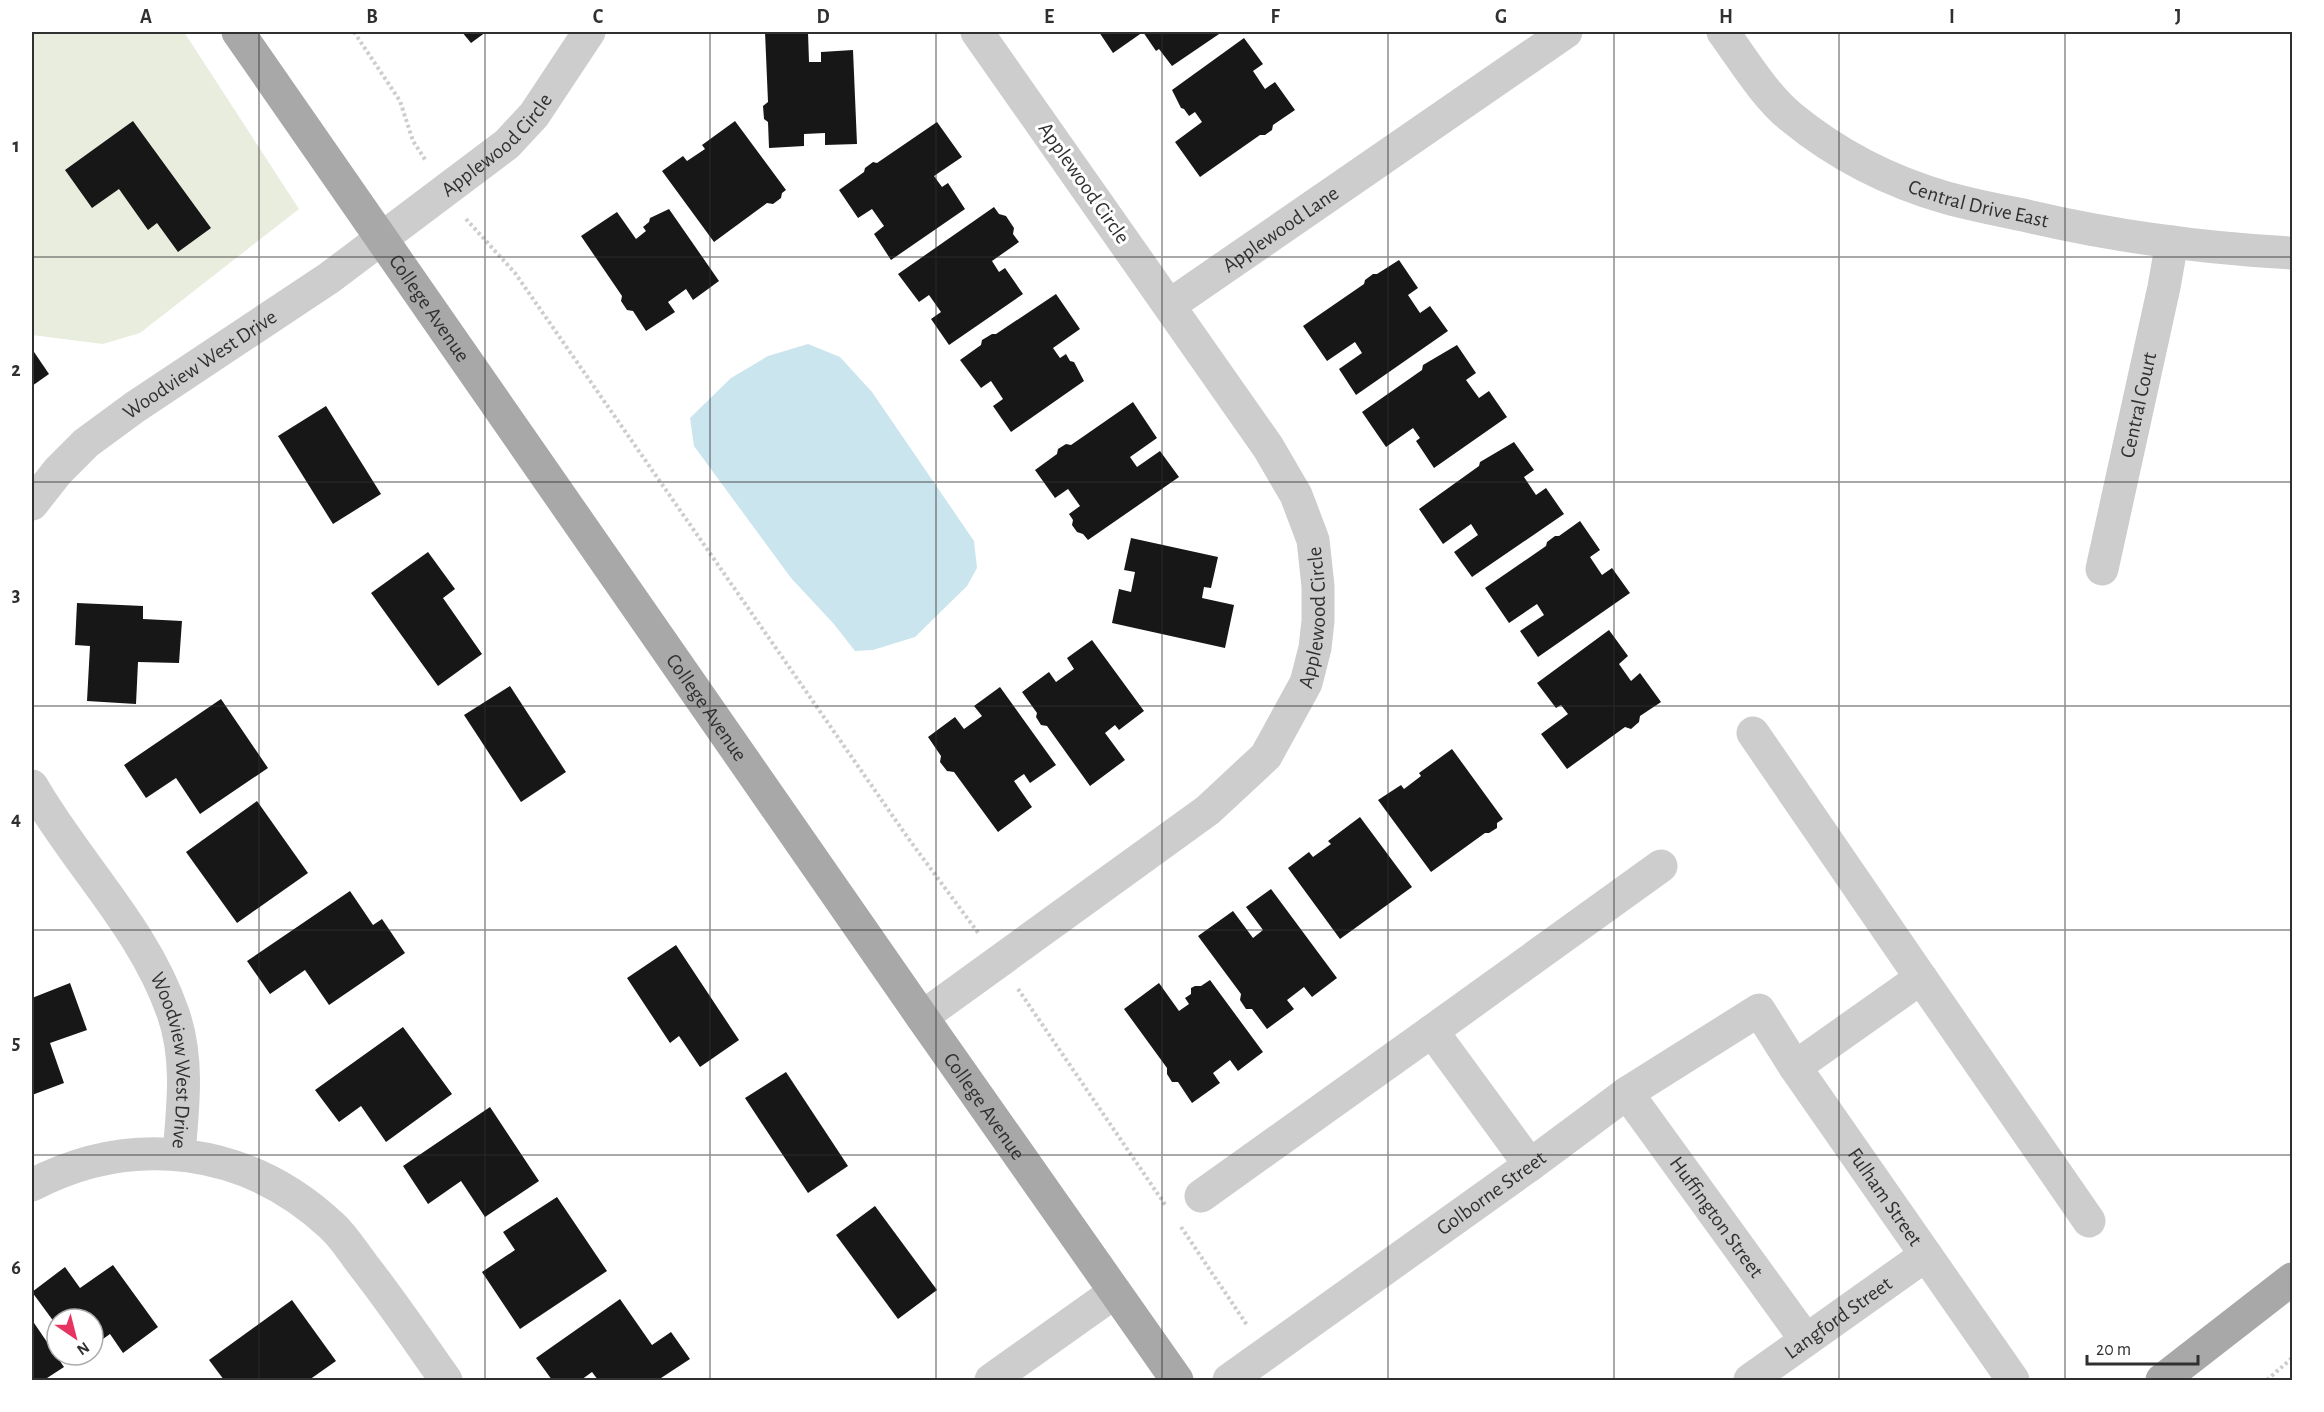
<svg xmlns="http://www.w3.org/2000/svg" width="2324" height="1412" font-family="'Alegreya Sans',sans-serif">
<rect width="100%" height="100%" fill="#fff"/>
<!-- green -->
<path fill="#e9edde" d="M32,32H184L299,209L140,333L103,344L32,335Z"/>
<!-- water -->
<path fill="#cae5ed" d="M808,344L840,357L872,392L974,541L977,568L967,586L915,637L873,650L855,651L833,623L791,578L694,446L690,418L731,378L768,356Z"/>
<!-- building -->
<g fill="#171717">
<path d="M462,32H486L471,43Z"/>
<path d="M765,32H808L809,62H821V52L853,50L857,144L825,145V133L804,134V146L769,148L768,122L764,119L763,106L768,102Z"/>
<path d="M1099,32H1222L1172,66L1159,49L1156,51L1143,32L1113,53Z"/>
<path d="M1244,38L1263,64L1253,71L1265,89L1275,82L1295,110L1273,125L1272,130L1265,135H1260L1200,177L1175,142L1202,122L1195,112L1189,116L1184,109L1181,108L1172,90Z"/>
<path d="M133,121L211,228L178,252L157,223L148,230L119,189L92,208L65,170Z"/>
<path d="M735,121L786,190L782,193L781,198L773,204L767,203L714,242L662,171L683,156L687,161L705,149L702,145Z"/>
<path d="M937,122L962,157L934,176L942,187L948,183L965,209L891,260L874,234L884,226L872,209L858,218L839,190L864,172L865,168L873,162L877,163Z"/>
<path d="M994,207L999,214L1006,216L1014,228L1013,234L1019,242L992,261L999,272L1005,268L1023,294L949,345L931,319L941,312L929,295L919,302L898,274Z"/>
<path d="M669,209L719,281L693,300L686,289L668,302L675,312L646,331L633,311L627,310L621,301L622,296L581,236L617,212L636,239L646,231L643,227L649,222L650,218Z"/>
<path d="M1399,260L1418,288L1408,295L1420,313L1430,306L1448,331L1356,395L1339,369L1362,353L1355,342L1327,361L1303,326L1364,284L1365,280L1373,274H1377Z"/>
<path d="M1056,294L1080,329L1053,348L1060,358L1066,354L1070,361L1074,362L1084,381L1011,432L993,406L1003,399L991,381L981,388L960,360L981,345L982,340L992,334H996Z"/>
<path d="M1457,345L1476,373L1466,380L1479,398L1489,391L1507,417L1434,468L1416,441L1420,438L1413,428L1386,447L1362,412L1422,370L1423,365Z"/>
<path d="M32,349L49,374L32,386Z"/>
<path d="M1133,402L1157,438L1130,457L1137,467L1160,451L1179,477L1088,540L1083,534L1077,532L1072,525L1073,520L1069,514L1080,506L1068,489L1055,498L1035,470L1057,454L1058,449L1066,444L1071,445Z"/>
<path d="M326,406L381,494L333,524L278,436Z"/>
<path d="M1514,442L1534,470L1524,477L1536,495L1546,488L1564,514L1472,577L1454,552L1478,535L1471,524L1443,544L1419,509L1479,466L1480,462Z"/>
<path d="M1580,521L1600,550L1590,557L1602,575L1612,568L1630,593L1538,657L1520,631L1544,615L1537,604L1509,623L1485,588L1546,546L1547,542L1555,536H1559Z"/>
<path d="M1131,538L1218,557L1211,588L1204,587L1202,598L1234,605L1225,648L1112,623L1119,589L1131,592L1135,572L1124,570Z"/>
<path d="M428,552L455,589L443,598L482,654L438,686L371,593Z"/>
<path d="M77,603L143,606V619L182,621L179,663L138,662L136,704L87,701L90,646L75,645Z"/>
<path d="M1609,630L1628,656L1619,664L1631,681L1640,673L1661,702L1640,716L1639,722L1631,729L1625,727L1567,769L1541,734L1568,714L1561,705L1556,708L1537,683Z"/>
<path d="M1092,640L1144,711L1119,730L1115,725L1105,733L1125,760L1090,786L1047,726L1041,725L1036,717L1037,713L1022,692L1049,672L1056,682L1074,669L1067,658Z"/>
<path d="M510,686L566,772L521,802L464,715Z"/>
<path d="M1000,687L1056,765L1030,783L1024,774L1014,781L1032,807L998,832L954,772L947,771L940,762L941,756L928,737L955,717L964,729L982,716L974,706Z"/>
<path d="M221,699L268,768L200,814L176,778L146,798L124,765Z"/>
<path d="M1452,749L1503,819L1497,823V828L1489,833H1485L1431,872L1378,800L1401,785L1404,789L1421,776L1419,773Z"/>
<path d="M257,801L308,873L237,923L186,852Z"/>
<path d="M1360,817L1412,887L1340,939L1288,868L1309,852L1313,857L1331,844L1328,841Z"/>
<path d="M1271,889L1337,978L1312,997L1304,987L1287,1000L1294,1009L1267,1029L1252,1009H1246L1240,1000L1241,994L1198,936L1233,911L1253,938L1263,930L1246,907Z"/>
<path d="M350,891L373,925L382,919L405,953L329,1005L305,970L270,994L247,961Z"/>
<path d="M676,945L739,1040L700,1067L679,1036L670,1043L627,978Z"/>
<path d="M1210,980L1263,1052L1238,1071L1230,1060L1213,1073L1220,1083L1192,1103L1178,1082H1172L1167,1074V1068L1124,1009L1159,983L1179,1011L1189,1004L1185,998L1191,994V988L1195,986H1201Z"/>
<path d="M70,983L87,1030L50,1043L64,1083L32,1095V998Z"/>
<path d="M403,1027L452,1094L386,1142L361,1106L339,1122L315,1090Z"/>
<path d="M786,1072L848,1166L808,1193L745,1098Z"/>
<path d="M490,1107L539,1181L485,1217L461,1181L428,1204L403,1166Z"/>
<path d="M557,1197L607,1271L520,1329L482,1272L515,1250L503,1232Z"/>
<path d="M875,1206L937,1290L898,1319L836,1235Z"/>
<path d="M113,1265L158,1327L123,1353L110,1334L93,1346V1319H57V1326L32,1292L65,1267L80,1288Z"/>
<path d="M620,1299L652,1345L671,1332L690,1359L658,1380H598L592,1372L581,1380H552L536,1358Z"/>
<path d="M292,1300L336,1361L309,1380H224L209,1360Z"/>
<path d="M32,1320L64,1367L44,1380H32Z"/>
</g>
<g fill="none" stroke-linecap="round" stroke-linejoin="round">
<!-- path -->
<g stroke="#cdcdcd" stroke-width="4" stroke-dasharray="3 3" stroke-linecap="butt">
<path d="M354,32L400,101L413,141L426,161"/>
<path d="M466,219L515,273L908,838L979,934"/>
<path d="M1018,989L1166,1206"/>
<path d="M1181,1227L1247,1325"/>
<path d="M2267,1380L2292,1358"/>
</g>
<!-- minor -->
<g stroke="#cdcdcd" stroke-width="33">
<path id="s1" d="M1723,32C1742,58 1765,96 1791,117C1836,154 1891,182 1947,198C1972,205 1998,210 2023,215C2111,236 2202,248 2292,253"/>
<path id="s2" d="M1170,305L1566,32"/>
<path id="s3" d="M32,504L58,471L86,443L135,407L329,278L507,144L534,115L589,32"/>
<path id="s4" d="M2102,569L2164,287L2172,242"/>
<path d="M1753,733L1921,978L1795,1067"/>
<path id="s5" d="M32,786C76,863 144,928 173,1013C189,1058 183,1107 179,1153"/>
<path d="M1921,978L2089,1221"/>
<path id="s6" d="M922,1017L1208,810L1266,756L1306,683L1315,648L1318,621V586L1313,540L1296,495L1268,447L977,32"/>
<path d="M1432,1031L1661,866"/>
<path id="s7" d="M1627,1093L1806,1340"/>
<path d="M32,1185C133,1132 248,1147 332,1226C344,1237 353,1252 363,1265C392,1302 419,1342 446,1380"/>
<path d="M1201,1196L1432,1031L1530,1165"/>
<path d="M991,1380L1115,1292"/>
<path id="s8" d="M1229,1380L1530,1165L1627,1093L1759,1010L1795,1067L2013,1380"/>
<path id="s9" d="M1750,1380L1926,1255"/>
</g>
<!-- major -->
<g stroke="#a8a8a8" stroke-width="33">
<path id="s10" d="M238,32L922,1017L1177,1380"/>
<path d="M2162,1380L2292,1279"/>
</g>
</g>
<!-- grid -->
<path fill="none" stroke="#303030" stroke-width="1.5" stroke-opacity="0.55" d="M259,32V1380M485,32V1380M710,32V1380M936,32V1380M1162,32V1380M1388,32V1380M1614,32V1380M1839,32V1380M2065,32V1380M32,257H2292M32,482H2292M32,706H2292M32,930H2292M32,1155H2292"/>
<g text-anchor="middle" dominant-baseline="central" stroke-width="6" stroke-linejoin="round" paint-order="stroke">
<!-- street labels -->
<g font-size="21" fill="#303030" stroke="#fff">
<text stroke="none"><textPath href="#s3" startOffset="590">Applewood Circle</textPath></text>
<text transform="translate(1084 183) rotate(55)">Applewood Circle</text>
<text stroke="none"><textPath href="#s1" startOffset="318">Central Drive East</textPath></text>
<text stroke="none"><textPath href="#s2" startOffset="134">Applewood Lane</textPath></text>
<text stroke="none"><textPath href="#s10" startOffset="336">College Avenue</textPath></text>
<text stroke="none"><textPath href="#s3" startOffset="220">Woodview West Drive</textPath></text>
<text stroke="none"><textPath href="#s4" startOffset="168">Central Court</textPath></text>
<text stroke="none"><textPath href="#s6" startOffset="582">Applewood Circle</textPath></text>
<text stroke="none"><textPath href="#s10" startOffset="822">College Avenue</textPath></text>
<text stroke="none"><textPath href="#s5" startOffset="315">Woodview West Drive</textPath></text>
<text stroke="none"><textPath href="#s10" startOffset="1308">College Avenue</textPath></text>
<text stroke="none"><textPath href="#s8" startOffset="322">Golborne Street</textPath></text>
<text stroke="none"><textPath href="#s8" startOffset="872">Fulham Street</textPath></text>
<text stroke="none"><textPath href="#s7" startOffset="153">Huffington Street</textPath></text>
<text stroke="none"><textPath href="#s9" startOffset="108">Langford Street</textPath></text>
</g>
</g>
<!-- border -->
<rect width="2324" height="1412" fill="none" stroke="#ffffff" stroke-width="66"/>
<!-- north arrow -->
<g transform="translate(75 1337) rotate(145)"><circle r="28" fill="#ffffff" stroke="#acacac" stroke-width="1.5"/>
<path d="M0-4.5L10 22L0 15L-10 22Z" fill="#e63360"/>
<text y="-9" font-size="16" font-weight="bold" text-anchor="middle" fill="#303030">N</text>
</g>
<!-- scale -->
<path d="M2087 1355v9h111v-9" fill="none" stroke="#303030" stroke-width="3"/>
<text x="2096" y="1355" font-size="18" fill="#303030" stroke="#ffffff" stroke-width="4.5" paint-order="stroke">20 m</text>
<rect x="33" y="33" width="2258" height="1346" fill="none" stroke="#303030" stroke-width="2"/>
<g font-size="20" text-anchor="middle" font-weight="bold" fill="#303030">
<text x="146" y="23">A</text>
<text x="372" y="23">B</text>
<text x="598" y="23">C</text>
<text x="823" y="23">D</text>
<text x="1049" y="23">E</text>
<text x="1275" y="23">F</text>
<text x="1501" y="23">G</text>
<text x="1726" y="23">H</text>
<text x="1952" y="23">I</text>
<text x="2178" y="23">J</text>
<text x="16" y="152">1</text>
<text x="16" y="376">2</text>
<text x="16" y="601">3</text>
<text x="16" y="825">4</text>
<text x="16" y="1049">5</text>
<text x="16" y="1274">6</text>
</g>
</svg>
